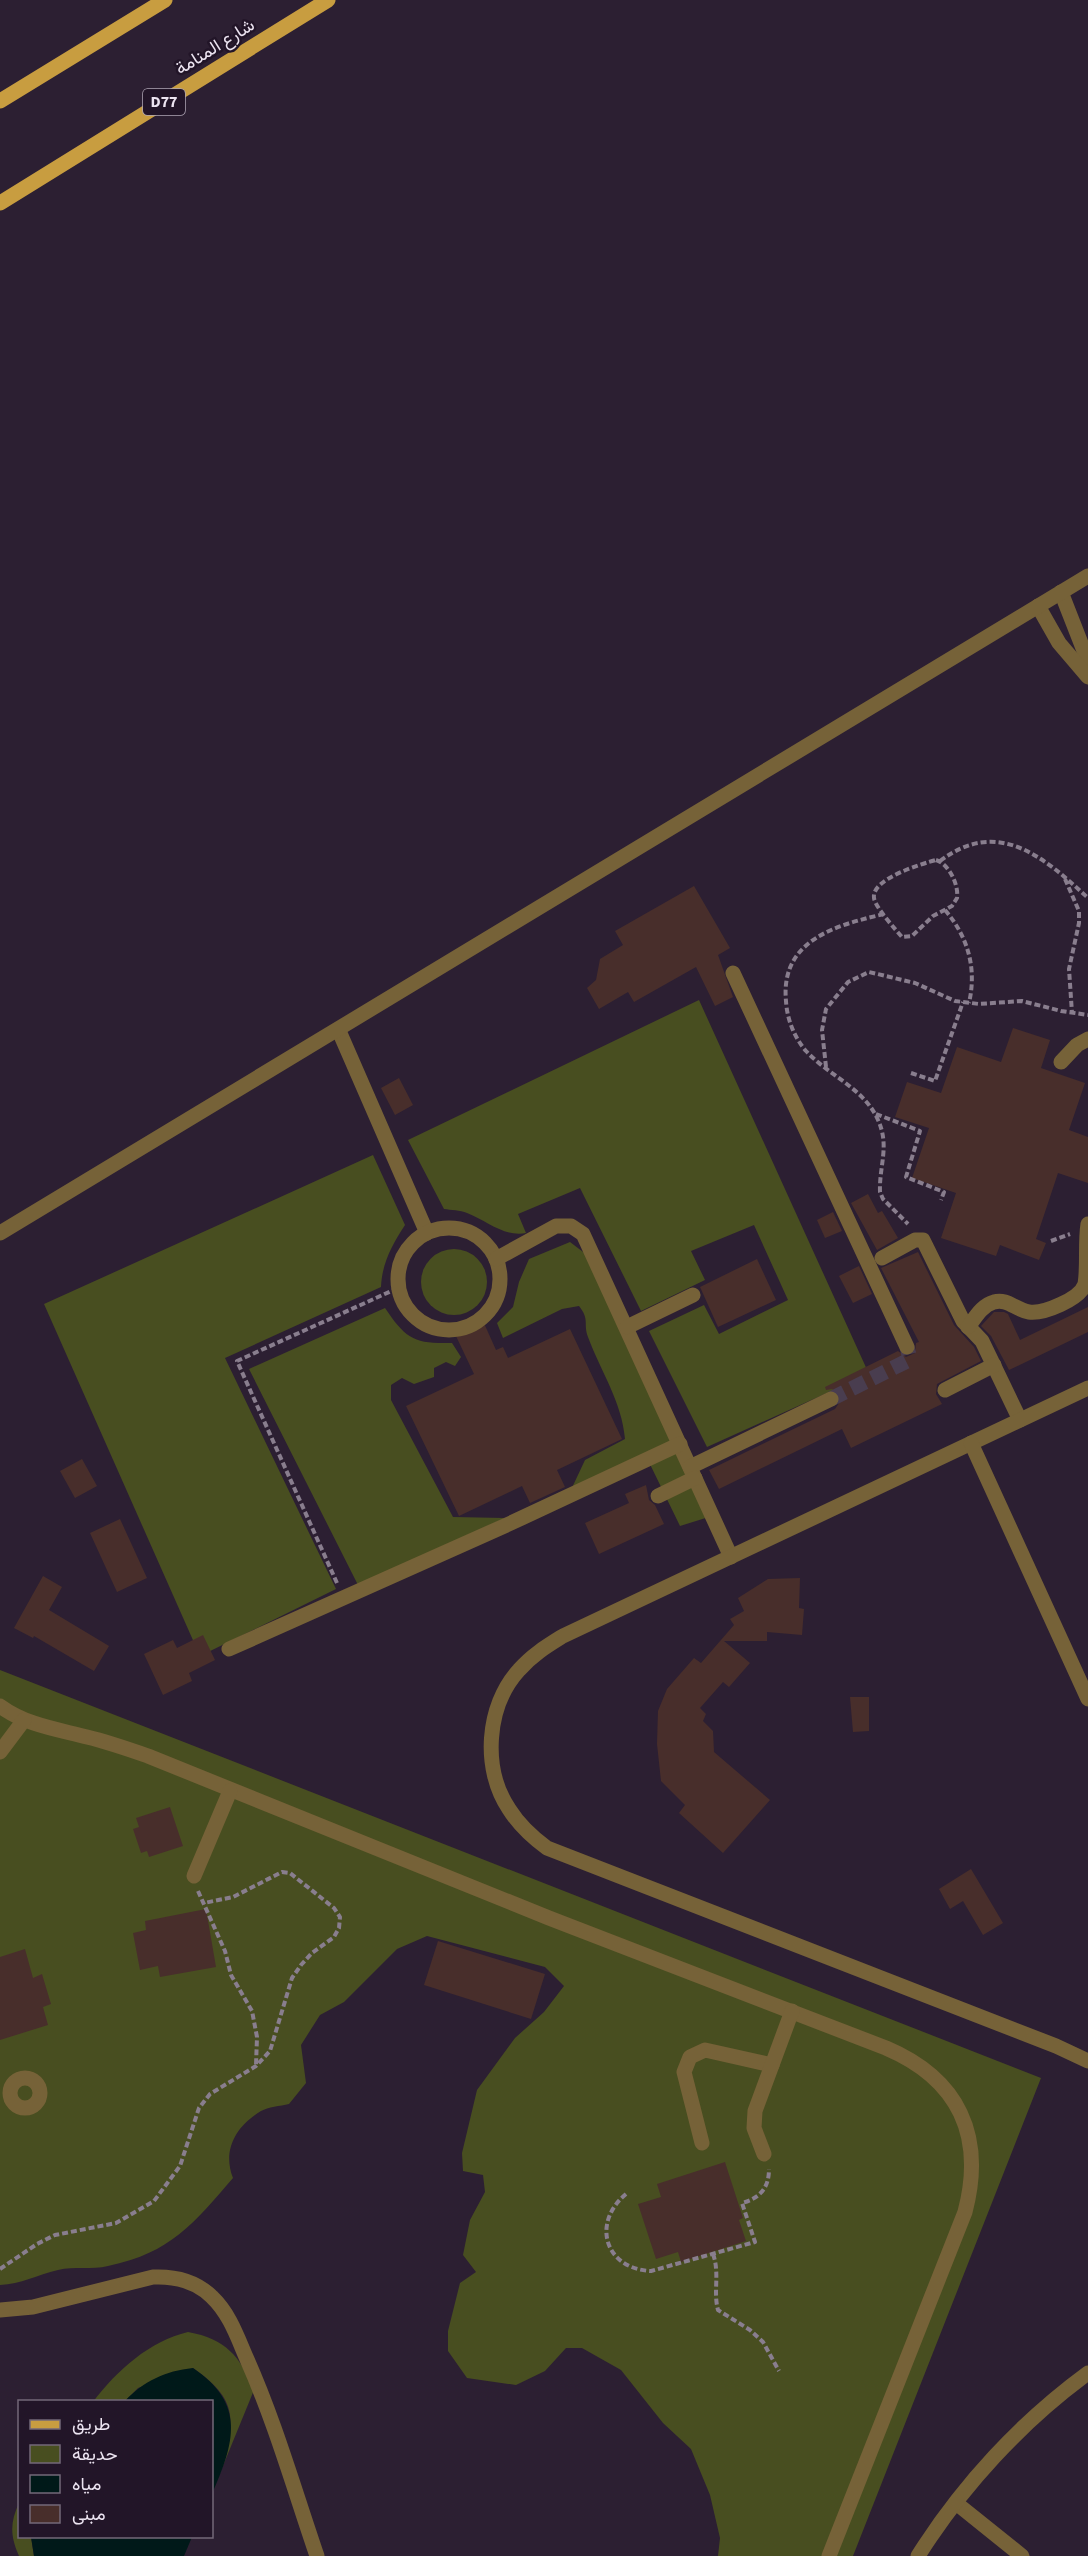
<svg xmlns="http://www.w3.org/2000/svg" width="1088" height="2556" font-family="'Source Sans 3',Vazirmatn,sans-serif">
<rect width="100%" height="100%" fill="#2c1f32"/>
<!-- green -->
<g fill="#484e20">
<path d="M699,1000L869,1374L707,1447L649,1331L704,1305L719,1334L788,1300L754,1225L691,1251L705,1280L641,1311L580,1188L518,1214L526,1233C503,1237 488,1221 467,1213C460,1210 451,1210 444,1209L408,1140Z"/>
<path d="M373,1155L405,1225C392,1245 382,1263 381,1287L225,1358L336,1589L200,1656L44,1304Z"/>
<path d="M570,1242L591,1258L712,1516L680,1526L646,1456L570,1492L585,1460L625,1439C622,1402 601,1372 588,1337C583,1323 590,1320 579,1306L562,1309L503,1338L497,1323L513,1307L519,1282L529,1259Z"/>
<circle cx="454" cy="1282" r="33"/>
<path d="M385,1308C406,1339 414,1344 452,1343L461,1357L455,1366L446,1362L434,1368V1377L414,1384L402,1378L391,1385V1400L453,1517L505,1518L358,1585L249,1369Z"/>
<path d="M0,1670L1041,2078L853,2556H718L720,2538L710,2495L691,2449L663,2423L621,2370L582,2348H566L545,2371L516,2385L467,2378L448,2351V2331L460,2283L476,2272L463,2255L470,2220L485,2192L483,2175L463,2171L462,2153L477,2090L515,2038L544,2012L564,1986L545,1967L427,1936L397,1949L344,2002L320,2015L301,2045L306,2083L289,2104C280,2106 268,2107 261,2111C236,2126 222,2150 233,2178C194,2223 171,2253 108,2266C92,2270 74,2266 58,2270C37,2275 21,2284 0,2285Z"/>
<path d="M188,2332C226,2339 240,2356 254,2390L218,2478C233,2426 244,2403 193,2368L138,2388L125,2401L93,2402C117,2370 150,2341 188,2332Z"/>
<path d="M19,2503L20,2536L31,2537L34,2556H19C10,2536 10,2522 19,2503Z"/>
</g>
<!-- water -->
<g fill="#001919">
<path d="M193,2368C246,2404 235,2442 212,2494V2402L125,2401C144,2381 165,2371 193,2368Z"/>
<path d="M31,2537V2536L192,2537L184,2556H34Z"/>
</g>
<!-- building -->
<g fill="#482e2b">
<path d="M694,886L730,948L718,955L733,997L715,1006L696,967L634,1002L628,992L599,1009L587,988L596,980L600,959L623,945L615,931Z"/>
<path d="M1013,1028L1050,1040L1041,1068L1085,1083L1069,1130L1088,1137V1183L1058,1173L1036,1239L1046,1243L1039,1260L1000,1245L996,1256L941,1238L956,1193L912,1178L929,1128L895,1117L907,1082L941,1093L957,1047L1001,1062Z"/>
<path d="M399,1078L413,1105L395,1115L381,1088Z"/>
<path d="M868,1194L878,1213L882,1211L898,1238L877,1250L851,1203Z"/>
<path d="M833,1212L842,1231L825,1238L817,1220Z"/>
<path d="M918,1252L954,1325L974,1347L981,1361L937,1384L936,1394L942,1404L851,1448L842,1429L719,1489L709,1470L835,1409L841,1400L839,1394L832,1389L826,1390L825,1387L898,1351L906,1357L915,1353L916,1343L919,1342L881,1268Z"/>
<path d="M757,1259L776,1300L718,1327L700,1287Z"/>
<path d="M859,1266L872,1294L853,1303L839,1276Z"/>
<path d="M1088,1307V1332L1009,1370L991,1336L981,1326L994,1312H1004L1008,1314L1020,1340Z"/>
<path d="M483,1321L496,1350L503,1347L508,1358L570,1329L622,1439L557,1470L565,1487L530,1503L522,1486L459,1516L406,1406L474,1374L455,1334Z"/>
<path d="M82,1459L97,1486L75,1498L60,1471Z"/>
<path d="M646,1485L649,1500L655,1505L664,1524L599,1554L585,1523L629,1503L625,1494Z"/>
<path d="M120,1519L147,1578L117,1592L90,1533Z"/>
<path d="M43,1576L62,1587L49,1610L109,1646L94,1671L34,1636L33,1638L14,1628Z"/>
<path d="M800,1578L799,1608L804,1609L802,1635L767,1632V1641H724L750,1663L729,1687L723,1682L700,1708L706,1714L703,1721L713,1731L714,1752L770,1800L723,1853L679,1813L685,1805L661,1781L657,1744L658,1711L667,1689L694,1658L701,1663L734,1625L730,1619L744,1611L738,1598L768,1579Z"/>
<path d="M203,1635L215,1660L189,1673L192,1681L163,1695L144,1654L173,1640L177,1648Z"/>
<path d="M850,1697H869V1731L853,1732Z"/>
<path d="M170,1807L183,1846L149,1857L147,1851L141,1853L133,1829L139,1827L136,1818Z"/>
<path d="M971,1869L1003,1923L983,1935L963,1901L950,1909L939,1889Z"/>
<path d="M206,1909L216,1967L160,1977L158,1966L140,1970L133,1933L146,1930L145,1921Z"/>
<path d="M438,1941L545,1974L531,2019L424,1985Z"/>
<path d="M25,1949L33,1978L42,1974L51,2004L43,2007L48,2025L0,2040V1957Z"/>
<path d="M725,2162L743,2218L739,2220L746,2241L681,2262L678,2252L656,2259L638,2204L661,2197L657,2184Z"/>
</g>
<g fill="none" stroke-linecap="round" stroke-linejoin="round">
<!-- minor-tunnel -->
<path stroke="#493d4f" stroke-width="15" stroke-dasharray="15 8" stroke-linecap="butt" d="M831,1399L907,1361L909,1355L907,1347"/>
<!-- path -->
<g stroke="#897e8e" stroke-width="4" stroke-dasharray="6 3" stroke-linecap="butt">
<path d="M936,860C949,864 959,885 957,898L952,906L933,916L912,936L902,937C896,930 875,907 874,898C871,879 921,864 936,860Z"/>
<path d="M940,861C998,817 1044,857 1088,898"/>
<path d="M1065,879L1079,911V923L1069,969L1072,1013"/>
<path d="M945,910C968,937 977,968 969,1003"/>
<path d="M884,914C838,925 780,939 786,1001C787,1019 794,1037 806,1051C829,1076 864,1088 878,1120C890,1146 879,1166 880,1192L883,1199L908,1224"/>
<path d="M826,1067L822,1030L826,1009L848,982L869,972L915,983L955,1001L979,1004L1022,1001L1061,1011L1088,1015"/>
<path d="M911,1073L935,1081L963,1002"/>
<path d="M876,1114L920,1131L906,1177L944,1192L941,1200"/>
<path d="M1051,1241L1070,1234"/>
<path d="M337,1583L237,1361L398,1288"/>
<path d="M198,1891L225,1951L231,1975L252,2011L257,2037L256,2065"/>
<path d="M626,2194C591,2223 605,2269 651,2271L755,2242L742,2203C760,2198 769,2188 769,2169"/>
<path d="M713,2254C720,2273 713,2292 718,2310L750,2330L763,2342L779,2371"/>
<path d="M0,2269L37,2244L55,2235L116,2223L154,2201L180,2166L199,2108L210,2094L256,2066L270,2051L292,1978L301,1965L312,1953L334,1937L339,1928L340,1917L334,1908L290,1873L282,1872L233,1897L204,1903"/>
</g>
<!-- minor -->
<g stroke="#766238" stroke-width="15">
<path d="M1061,592L1088,661"/>
<path d="M1038,606L1059,643L1088,677"/>
<path d="M733,973L907,1347"/>
<path d="M339,1031L427,1233"/>
<path d="M1061,1062L1077,1045L1088,1039"/>
<circle cx="449" cy="1279" r="51"/>
<path d="M0,1233L1088,576"/>
<path d="M882,1258L915,1240H923L963,1321L982,1341L1020,1420"/>
<path d="M496,1259L556,1226H571L583,1234L731,1557"/>
<path d="M627,1327L693,1295"/>
<path d="M968,1327C975,1318 982,1305 994,1302C1007,1298 1016,1310 1029,1312C1044,1314 1080,1299 1085,1284C1088,1267 1085,1243 1088,1224"/>
<path d="M1088,1388L563,1636C547,1646 532,1655 519,1670C486,1706 482,1769 509,1809C519,1825 532,1837 547,1848L1056,2046L1088,2061"/>
<path d="M945,1390L994,1365"/>
<path d="M971,1443L1088,1699"/>
<path d="M690,1467L831,1399"/>
<path d="M658,1496L695,1478"/>
<path d="M229,1649L511,1523L680,1444"/>
<path d="M0,1706C26,1725 56,1729 87,1737C108,1742 128,1749 148,1756L549,1918L886,2048C959,2079 985,2136 965,2212L829,2556"/>
<path d="M0,1752L24,1720"/>
<path d="M194,1876L230,1791"/>
<circle cx="25" cy="2093" r="15"/>
<path d="M702,2143L684,2072L690,2057L705,2050L772,2065"/>
<path d="M764,2154L754,2128L755,2111L792,2011"/>
<path d="M0,2310L33,2307L153,2277C175,2276 196,2281 212,2297C229,2313 237,2336 246,2357C275,2422 294,2489 317,2556"/>
<path d="M956,2503L1022,2556"/>
<path d="M918,2556C962,2486 1021,2422 1088,2373"/>
</g>
<!-- primary -->
<g stroke="#c89d40" stroke-width="15">
<path d="M0,101L165,0"/>
<path d="M0,203L328,0"/>
</g>
</g>
<g text-anchor="middle" dominant-baseline="central" stroke-width="5" stroke-linejoin="round" paint-order="stroke">
<!-- shield labels -->
<rect fill="#221528" stroke="#afa6b5" stroke-width="1.5" x="143" y="89" width="42" height="26" rx="4.5"/>
<g font-size="16" font-weight="bold" fill="#ece4f1">
<text x="164" y="102">D77</text>
</g>
<!-- street labels -->
<g font-size="18" fill="#ece4f1" stroke="#221528">
<text transform="translate(215 47) rotate(-32)">شارع المنامة</text>
</g>
</g>
<!-- legend -->
<rect x="18" y="2400" width="195" height="138" fill="#221528" stroke="#736878" stroke-width="1.5"/>
<rect x="30" y="2420" width="30" height="9" fill="#c89d40" stroke="#736878" stroke-width="1.5"/>
<text x="72" y="2430" font-size="18" fill="#ece4f1">طريق</text>
<rect x="30" y="2445" width="30" height="18" fill="#484e20" stroke="#736878" stroke-width="1.5"/>
<text x="72" y="2460" font-size="18" fill="#ece4f1">حديقة</text>
<rect x="30" y="2475" width="30" height="18" fill="#001919" stroke="#736878" stroke-width="1.5"/>
<text x="72" y="2490" font-size="18" fill="#ece4f1">مياه</text>
<rect x="30" y="2505" width="30" height="18" fill="#482e2b" stroke="#736878" stroke-width="1.5"/>
<text x="72" y="2520" font-size="18" fill="#ece4f1">مبنى</text>
</svg>
